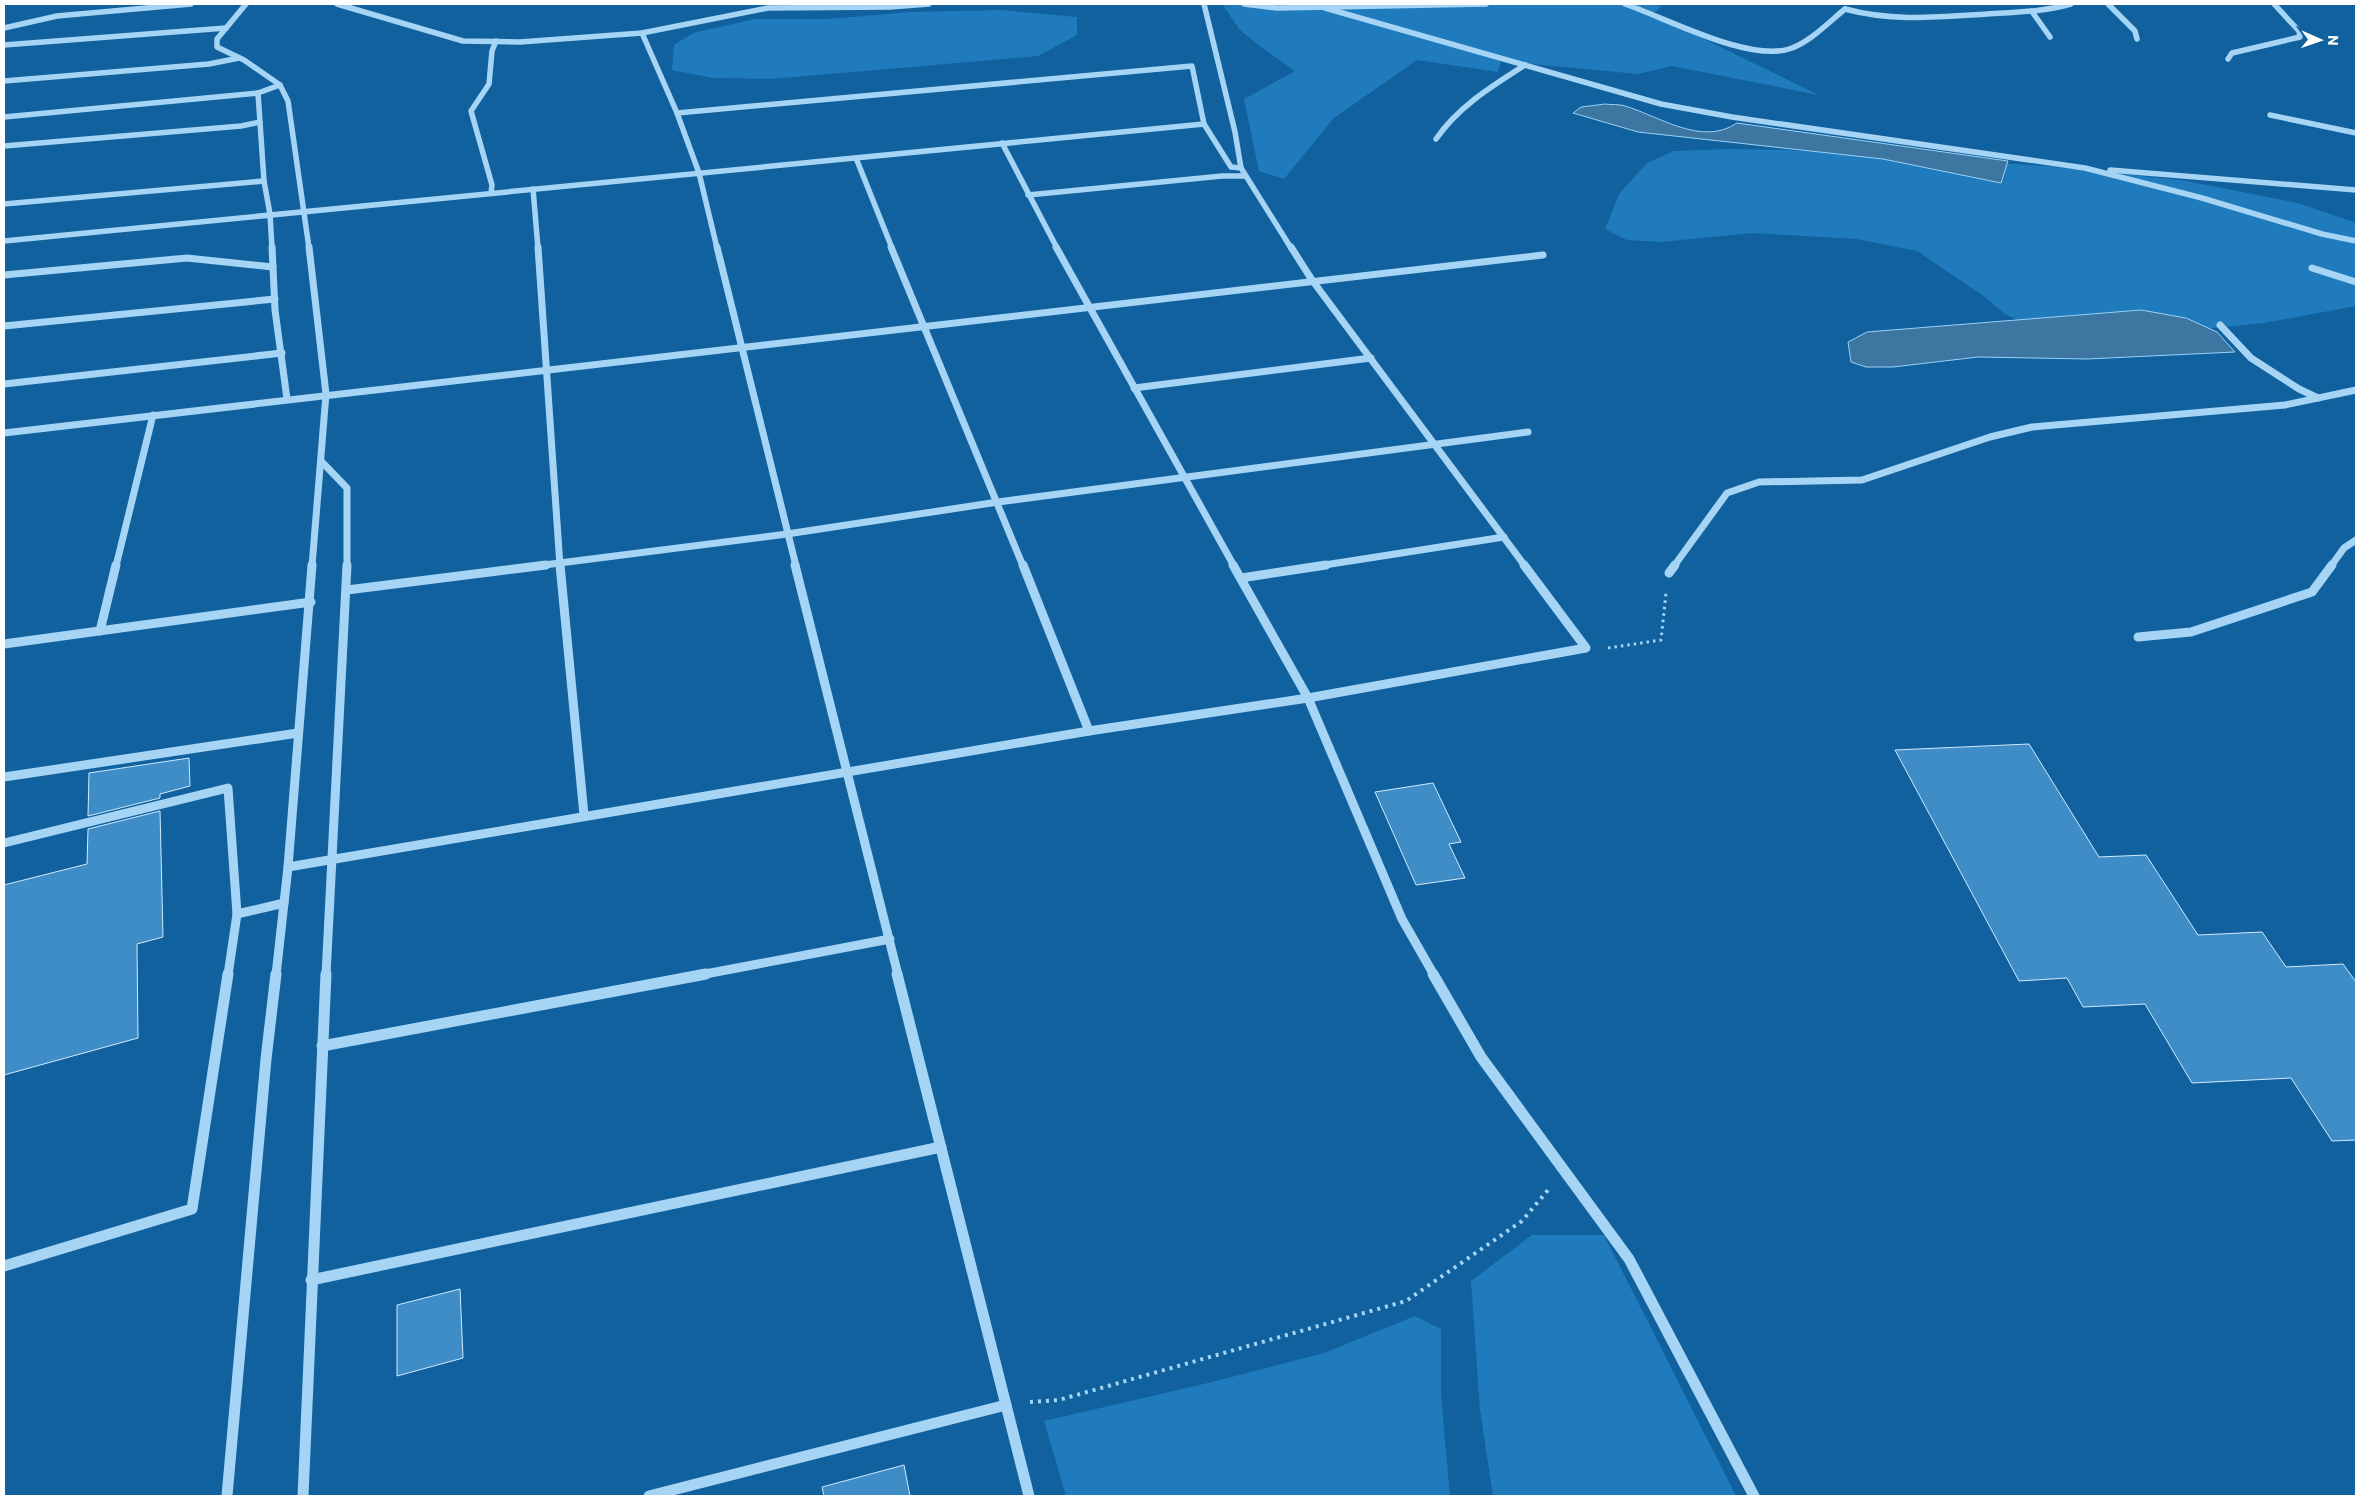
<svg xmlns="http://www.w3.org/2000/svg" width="2360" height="1500" font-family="Commissioner,sans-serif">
<rect width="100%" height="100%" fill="#10619e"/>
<!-- green -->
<g fill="#1f7bbb">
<path d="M1222,4H1659L1661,7L1653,14L1819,95L1672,66L1638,74L1501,61L1498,72L1417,60L1334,118L1284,179L1259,171L1244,99L1295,71L1261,47L1240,30Z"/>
<path d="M1001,10L1077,17V35L1038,56L772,79L713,78L672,70L674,45L693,33L755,19H828L910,12Z"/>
<path d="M1732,149L1787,150L2046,166L2181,180L2298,203L2356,223V306L2264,323L2185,331L2043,332L2005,314L1985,297L1917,251L1856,239L1753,233L1661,242L1627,240L1605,229L1619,194L1647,163L1674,151Z"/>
<path d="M1532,1235H1604L1736,1496H1493L1480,1410L1471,1281Z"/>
<path d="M1415,1316L1441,1329V1396L1450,1496H1066L1044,1421L1208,1383L1324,1353Z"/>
</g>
<!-- water -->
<g fill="#3d76a1" stroke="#98d2f8">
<path d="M1605,104C1612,105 1619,104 1625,106C1659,116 1702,147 1737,123L2008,161L2001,183L1883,159L1638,132L1573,113L1581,107Z"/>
<path d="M2141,310L2186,318L2217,332L2235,352L2087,359L1978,357L1893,367H1866L1851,362L1848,342L1867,332Z"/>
</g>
<!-- building -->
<g fill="#3e8dc6" stroke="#cfebfe">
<path d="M2029,744L2099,857L2146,855L2198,935L2262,932L2286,967L2343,964L2356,982V1140L2332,1141L2291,1078L2192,1083L2145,1004L2083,1007L2067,978L2019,981L1895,750Z"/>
<path d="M189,758L190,786L160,794V798L88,816L89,773Z"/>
<path d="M1433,783L1461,842L1449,844L1465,878L1416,885L1375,792Z"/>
<path d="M160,811L163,937L137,944L138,1038L4,1075V885L87,864L88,829Z"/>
<path d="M460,1289L463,1358L397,1376V1305Z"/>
<path d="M904,1465L910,1496H824L822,1487Z"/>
</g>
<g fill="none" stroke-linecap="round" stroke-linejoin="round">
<!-- path-far1 -->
<path stroke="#a6d4f5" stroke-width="3" stroke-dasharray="2.5 4" stroke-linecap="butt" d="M1608,648L1661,640L1666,593"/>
<!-- path -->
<path stroke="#a6d4f5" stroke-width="4" stroke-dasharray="3 5" stroke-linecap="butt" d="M1030,1402L1059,1400L1406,1301L1522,1221L1548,1190"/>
<!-- minor-far3 -->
<g stroke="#a6d4f5" stroke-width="5.5">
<path d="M246,4L217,39V47L244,60L280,85L288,101L309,248"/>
<path d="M337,4L463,41L520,42L642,33L768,8L890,7L929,4"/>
<path d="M1204,4L1235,132L1241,168L1291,248"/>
<path d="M1244,4L1277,8L1486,4"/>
<path d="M1625,4C1666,18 1748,62 1789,49C1809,43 1829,22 1845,9"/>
<path d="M2108,4L2135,31L2137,39"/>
<path d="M1325,8L1661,104L1732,117L2085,168L2202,198L2322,234L2356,241"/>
<path d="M1845,9C1893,22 1938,17 1987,14C2015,12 2043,12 2071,4"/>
<path d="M2033,13L2050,37"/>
<path d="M4,28L57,16L191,4"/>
<path d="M642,33L677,113L699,173L717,248"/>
<path d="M4,45L226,28"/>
<path d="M2228,59L2232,53L2300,37L2299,31L2274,4"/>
<path d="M4,81L209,64L239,58"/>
<path d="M677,113L1192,66L1204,124L1231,167L1241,168"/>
<path d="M2270,115L2356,133"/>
<path d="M4,117L258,93"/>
<path d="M1436,139C1459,106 1492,86 1525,65"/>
<path d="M1002,143L1057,248"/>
<path d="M4,146L241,126L260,122"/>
<path d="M856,158L892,248"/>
<path d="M2110,170L2356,190"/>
<path d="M533,189L538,248"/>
<path d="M491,193L492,185L471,111L489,84L492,51L496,41"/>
<path d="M1028,195L1222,176H1245"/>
<path d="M4,204L264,181"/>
<path d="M4,241L1204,124"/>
<path d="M272,248L270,214L264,181L258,93L280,85"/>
</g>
<!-- minor-far2 -->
<g stroke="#a6d4f5" stroke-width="7">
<path d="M272,247L275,310L287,399"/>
<path d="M309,247L326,394L312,566"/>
<path d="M538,247L560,566"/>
<path d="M717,247L796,566"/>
<path d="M891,247L1023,566"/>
<path d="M1056,247L1234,566"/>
<path d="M1291,247L1312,280L1525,566"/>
<path d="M2312,268L2356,282"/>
<path d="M4,275L187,258L273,267"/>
<path d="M2220,325L2251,358L2299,389L2318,398"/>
<path d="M4,326L275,299"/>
<path d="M4,384L282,353"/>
<path d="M1134,388L1371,358"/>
<path d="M4,433L1543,255"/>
<path d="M321,461L347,488V566"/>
<path d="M116,566L153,415"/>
<path d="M536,566L787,534L998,502L1528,432"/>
<path d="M1318,566L1504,537"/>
<path d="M1674,566L1727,493L1759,482L1862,480L1990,437L2032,427L2285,405L2356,390"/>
<path d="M2331,566L2344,548L2356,540"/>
</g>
<!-- minor-far1 -->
<g stroke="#a6d4f5" stroke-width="9">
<path d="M560,565L584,815"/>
<path d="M795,565L898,975"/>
<path d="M1023,565L1089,731"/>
<path d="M1233,565L1308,698L1402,919L1434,975"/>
<path d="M1669,573L1675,565"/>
<path d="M1241,578L1326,565"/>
<path d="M347,590L546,565"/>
<path d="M100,631L116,565"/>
<path d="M2138,637L2191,632L2312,592L2332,565"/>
<path d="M4,644L311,602"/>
<path d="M4,777L298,733"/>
<path d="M4,843L228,788L237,914"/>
<path d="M288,867L1089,731L1308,698L1586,648L1524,565"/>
<path d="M228,975L237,914L284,903"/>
<path d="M276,975L288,867L312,565"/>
<path d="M326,975L347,565"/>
<path d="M700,975L890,939"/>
</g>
<!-- minor -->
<g stroke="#a6d4f5" stroke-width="11">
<path d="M1433,974L1481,1057L1629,1259L1754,1496"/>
<path d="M322,1046L706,974"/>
<path d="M4,1266L192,1209L228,974"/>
<path d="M311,1280L941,1147"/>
<path d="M1006,1405L1029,1496"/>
<path d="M227,1496L266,1059L276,974"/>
<path d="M303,1496L326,974"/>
<path d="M649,1496L1006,1405L897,974"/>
</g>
</g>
<!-- border -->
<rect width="2360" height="1500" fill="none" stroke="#ffffff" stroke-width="10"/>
<!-- north arrow -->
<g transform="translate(2320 40) rotate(92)" stroke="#10619e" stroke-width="4" paint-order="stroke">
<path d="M0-4L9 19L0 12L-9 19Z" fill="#ffffff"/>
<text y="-8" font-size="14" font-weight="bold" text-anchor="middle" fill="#ffffff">N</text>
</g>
</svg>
